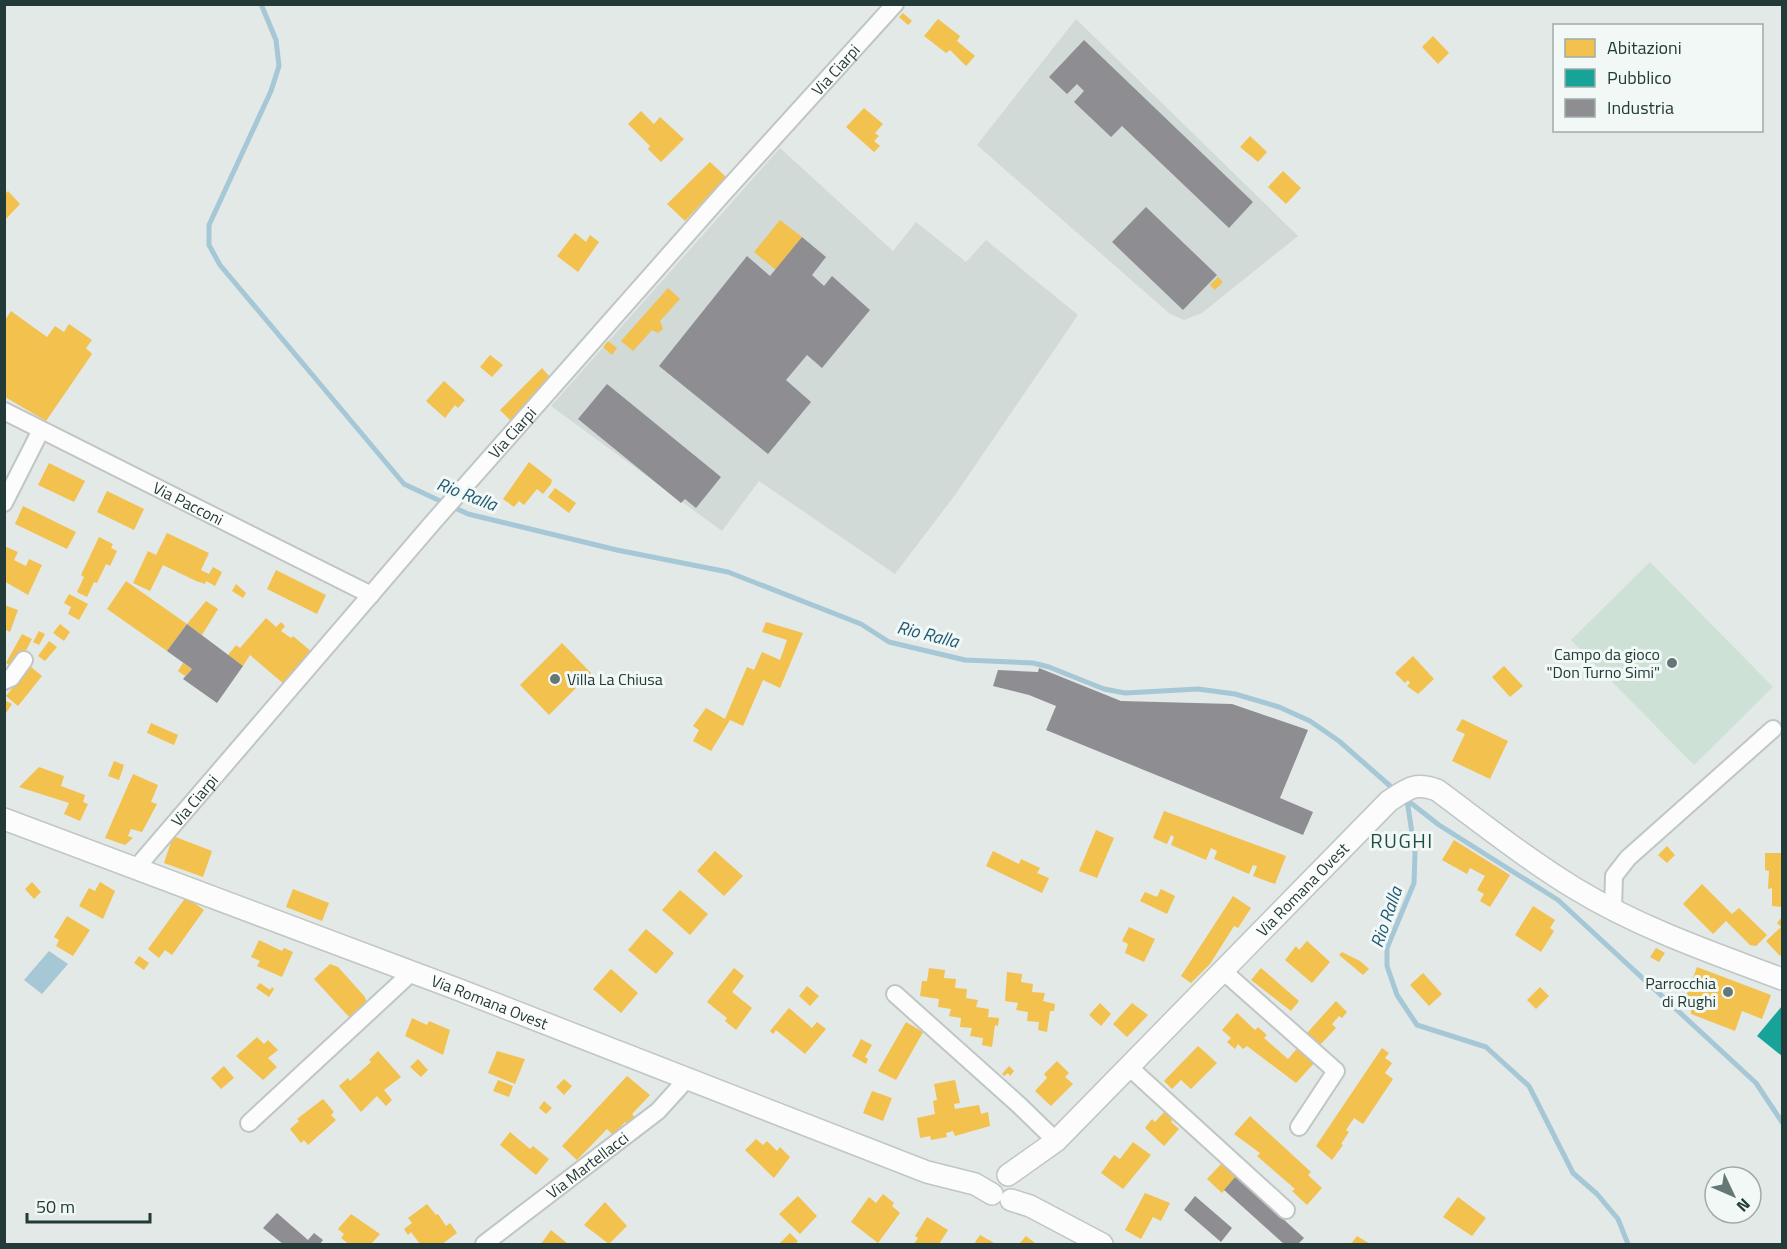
<svg xmlns="http://www.w3.org/2000/svg" width="1787" height="1249" font-family="'Titillium Web',sans-serif">
<rect width="100%" height="100%" fill="#e3e9e7"/>
<!-- built -->
<g fill="#d1dad7">
<path d="M1076,19L1298,236L1202,313L1184,320L1170,314L977,145Z"/>
<path d="M780,148L893,251L916,222L966,262L986,240L1078,315L955,495L895,574L759,481L722,531L551,406Z"/>
</g>
<!-- green -->
<path fill="#cde1d6" d="M1650,562L1773,687L1694,765L1571,640Z"/>
<!-- water -->
<path fill="#a5c7d6" d="M49,951L68,964L42,994L24,980Z"/>
<!-- homes -->
<g fill="#f2c14e">
<path d="M903,13L912,21L908,25L899,17Z"/>
<path d="M938,19L960,36L957,41L975,56L966,66L950,50L946,53L924,36Z"/>
<path d="M1433,36L1449,53L1438,64L1422,47Z"/>
<path d="M864,108L883,124L875,133L879,136L874,141L880,146L874,152L846,127Z"/>
<path d="M641,111L654,124L660,117L684,139L661,162L648,149L650,146L628,124Z"/>
<path d="M1250,136L1267,152L1258,162L1240,147Z"/>
<path d="M710,162L726,177L685,221L667,204Z"/>
<path d="M1283,171L1301,188L1286,204L1268,187Z"/>
<path d="M8,191L20,204L4,221V195Z"/>
<path d="M780,220L802,237L776,270L754,252Z"/>
<path d="M575,233L586,242L590,235L599,242L578,272L557,256Z"/>
<path d="M1218,277L1223,282L1215,290L1210,285Z"/>
<path d="M668,288L680,299L660,321L663,329L658,333L652,330L633,351L621,341Z"/>
<path d="M11,311L47,337L55,326L64,332L69,324L92,340L86,348L92,354L46,421L5,397V320Z"/>
<path d="M608,341L617,348L612,355L603,347Z"/>
<path d="M490,355L503,365L492,377L480,367Z"/>
<path d="M542,368L550,377L543,383L548,388L514,424L500,410Z"/>
<path d="M444,381L465,400L458,408L455,405L445,418L426,401Z"/>
<path d="M529,462L552,480L551,484L543,494L537,489L524,505L519,501L514,507L503,499Z"/>
<path d="M49,463L85,481L74,502L38,485Z"/>
<path d="M555,488L576,503L569,513L548,497Z"/>
<path d="M107,491L144,509L134,530L97,512Z"/>
<path d="M23,506L76,532L67,549L15,524Z"/>
<path d="M167,533L209,553L201,570L209,574L213,567L222,572L215,586L206,581L205,584L196,581L163,565L150,591L133,583L148,551L156,555Z"/>
<path d="M99,537L113,544L111,548L117,551L110,566L106,564L97,583L94,582L87,597L77,592L84,577L81,575Z"/>
<path d="M4,546L18,552L14,560L26,566L29,559L42,565L28,595L4,581Z"/>
<path d="M276,570L326,595L317,614L267,589Z"/>
<path d="M126,581L187,624L167,651L107,609Z"/>
<path d="M236,584L246,593L243,598L232,591Z"/>
<path d="M69,594L88,604L79,620L68,614L71,607L64,603Z"/>
<path d="M206,601L218,609L202,635L187,624Z"/>
<path d="M4,605L18,610L10,632L4,629Z"/>
<path d="M266,618L276,627L281,622L285,626L281,631L291,638L293,636L313,653L285,685L250,655L243,666L228,655L236,645L240,648Z"/>
<path d="M766,622L803,633L780,688L763,680L743,726L730,720L711,751L693,741L699,730L693,726L706,708L725,719L747,667L754,670L762,652L780,660L787,640L762,632Z"/>
<path d="M60,624L70,632L64,641L53,633Z"/>
<path d="M39,631L45,634L39,645L33,642Z"/>
<path d="M22,634L32,639L16,669L6,663Z"/>
<path d="M49,641L57,647L45,661L38,656Z"/>
<path d="M562,643L591,673L549,715L520,685Z"/>
<path d="M1413,656L1434,679L1418,694L1407,686L1410,683L1408,680L1405,683L1395,673Z"/>
<path d="M183,663L192,669L185,676L178,671Z"/>
<path d="M30,666L42,676L18,706L6,696Z"/>
<path d="M1504,666L1523,686L1510,697L1492,677Z"/>
<path d="M4,700L12,704L4,716Z"/>
<path d="M1462,719L1508,741L1490,779L1452,761L1465,734L1456,730Z"/>
<path d="M151,723L178,735L174,745L147,733Z"/>
<path d="M114,761L124,765L119,780L108,776Z"/>
<path d="M39,767L64,776L61,786L85,795L83,802L88,804L80,821L64,814L69,803L19,787Z"/>
<path d="M133,774L158,785L151,802L157,804L142,832L131,829L128,836L133,838L125,845L105,838Z"/>
<path d="M1164,811L1286,856L1275,884L1253,876L1257,866L1253,865L1249,874L1214,859L1217,851L1211,848L1206,860L1171,845L1174,837L1171,835L1167,844L1153,838Z"/>
<path d="M1096,830L1114,838L1097,878L1079,871Z"/>
<path d="M173,836L212,851L203,877L164,863Z"/>
<path d="M1454,840L1510,875L1490,907L1480,901L1484,894L1477,890L1485,876L1470,868L1467,874L1442,860Z"/>
<path d="M1667,846L1675,855L1667,863L1658,855Z"/>
<path d="M715,851L743,876L724,896L697,871Z"/>
<path d="M993,851L1019,864L1021,859L1040,868L1037,873L1049,878L1042,893L986,866Z"/>
<path d="M1765,853H1782V907L1772,906V888L1768,889L1769,871L1765,870Z"/>
<path d="M32,882L41,892L34,899L25,889Z"/>
<path d="M100,882L115,891L103,919L79,906L89,888L95,891Z"/>
<path d="M1702,884L1732,914L1739,908L1767,935L1756,946L1750,945L1726,921L1713,934L1683,904Z"/>
<path d="M293,889L329,903L322,921L286,907Z"/>
<path d="M1161,889L1175,896L1167,914L1140,901L1145,892L1157,897Z"/>
<path d="M680,890L708,914L690,935L662,910Z"/>
<path d="M1233,896L1251,908L1238,928L1234,926L1210,964L1191,983L1181,976Z"/>
<path d="M186,897L204,910L172,955L165,950L159,958L148,949Z"/>
<path d="M1533,906L1555,920L1550,928L1554,931L1541,952L1515,935Z"/>
<path d="M67,916L90,930L73,956L56,946L59,940L54,937Z"/>
<path d="M1782,917V954L1780,956L1766,941L1781,927L1777,923Z"/>
<path d="M1129,927L1155,939L1144,962L1125,953L1128,944L1122,941Z"/>
<path d="M646,929L674,953L656,974L628,950Z"/>
<path d="M259,940L282,951L284,948L293,952L282,977L257,966L260,961L251,957Z"/>
<path d="M1307,941L1330,962L1312,983L1285,960L1296,946L1299,950Z"/>
<path d="M1656,948L1665,953L1659,962L1650,957Z"/>
<path d="M1342,952L1360,961L1369,969L1363,975L1339,955Z"/>
<path d="M139,956L149,963L144,970L134,963Z"/>
<path d="M330,964L338,967L365,997L367,1005L351,1019L314,979Z"/>
<path d="M1697,967L1771,995L1762,1019L1742,1011L1735,1031L1691,1014V1008L1683,1005Z"/>
<path d="M734,968L744,976L732,992L752,1008L736,1030L725,1021L727,1018L707,1002Z"/>
<path d="M929,968L945,970L944,978L956,979L955,988L967,989L966,998L978,1000L976,1007L989,1009L988,1017L999,1018L998,1026L995,1025L992,1047L982,1045L983,1038L970,1036L972,1028L960,1027L961,1018L949,1016L951,1009L938,1007L939,999L920,996L922,981H927Z"/>
<path d="M1261,968L1299,1001L1291,1011L1251,980Z"/>
<path d="M611,969L638,993L621,1013L593,989Z"/>
<path d="M1007,972L1022,974L1021,982L1033,984L1032,992L1045,993L1043,1001L1055,1004L1054,1011H1050L1047,1032L1038,1030L1039,1022L1027,1021L1028,1012L1016,1010L1018,1003L1005,1001Z"/>
<path d="M1423,973L1442,994L1429,1006L1410,985Z"/>
<path d="M260,983L270,990L272,987L274,989L269,997L256,988Z"/>
<path d="M807,986L819,996L810,1006L799,996Z"/>
<path d="M1540,987L1549,996L1536,1009L1527,1000Z"/>
<path d="M1336,1001L1347,1012L1342,1018L1339,1016L1332,1024L1336,1028L1320,1045L1307,1033Z"/>
<path d="M1100,1003L1111,1014L1101,1026L1089,1015Z"/>
<path d="M1132,1003L1148,1015L1127,1037L1113,1024Z"/>
<path d="M789,1008L812,1028L817,1022L826,1029L805,1054L776,1030L773,1034L770,1031Z"/>
<path d="M1237,1013L1255,1030L1258,1027L1267,1035L1264,1038L1288,1059L1300,1045L1317,1060L1296,1083L1247,1046L1243,1049L1238,1044L1235,1049L1227,1042L1231,1038L1222,1030Z"/>
<path d="M412,1018L427,1025L429,1021L450,1030L443,1055L405,1036Z"/>
<path d="M906,1022L923,1032L896,1080L878,1071Z"/>
<path d="M257,1037L264,1044L268,1040L278,1050L268,1058L277,1067L263,1080L236,1056Z"/>
<path d="M861,1039L872,1045L865,1057L868,1059L866,1064L852,1056Z"/>
<path d="M1198,1046L1217,1063L1191,1089L1181,1080L1172,1089L1164,1081Z"/>
<path d="M1382,1048L1389,1053L1385,1058L1392,1063L1385,1073L1393,1079L1363,1124L1354,1118L1346,1130L1349,1132L1341,1144L1343,1145L1332,1160L1316,1146Z"/>
<path d="M378,1051L401,1077L384,1090L392,1100L386,1106L377,1096L361,1112L339,1086L348,1078L350,1081L371,1062L369,1060Z"/>
<path d="M497,1051L525,1059L515,1084L488,1073Z"/>
<path d="M418,1059L428,1070L421,1077L410,1067Z"/>
<path d="M1057,1061L1069,1073L1065,1077L1073,1084L1051,1106L1035,1091L1047,1078L1044,1074Z"/>
<path d="M224,1066L234,1078L221,1089L211,1078Z"/>
<path d="M1009,1066L1014,1071L1010,1076L1008,1073L1004,1076L1002,1074Z"/>
<path d="M627,1076L650,1095L632,1114L636,1118L629,1126L625,1122L613,1135L607,1129L577,1160L562,1146Z"/>
<path d="M564,1079L572,1086L564,1095L556,1087Z"/>
<path d="M498,1080L513,1086L509,1097L493,1091Z"/>
<path d="M955,1080L960,1103L954,1104L955,1109L979,1105L981,1114L988,1112L990,1126L955,1136L953,1131L946,1133L947,1137L931,1140L930,1136L920,1138L917,1118L935,1114L933,1101L937,1100L934,1084Z"/>
<path d="M872,1091L892,1098L883,1121L863,1113Z"/>
<path d="M323,1099L334,1112L331,1115L336,1120L308,1145L304,1140L301,1143L290,1129L299,1121L297,1119Z"/>
<path d="M544,1101L552,1108L546,1114L539,1108Z"/>
<path d="M1166,1110L1174,1118L1171,1122L1179,1129L1164,1146L1145,1128L1152,1119L1155,1122Z"/>
<path d="M1250,1116L1311,1172L1308,1175L1322,1188L1307,1205L1292,1191L1295,1189L1257,1156L1260,1153L1234,1134Z"/>
<path d="M510,1132L530,1149L533,1146L549,1159L536,1175L500,1145Z"/>
<path d="M756,1139L763,1145L767,1141L777,1151L780,1147L790,1157L774,1178L745,1150Z"/>
<path d="M1133,1142L1151,1155L1123,1189L1101,1173L1114,1155L1120,1159Z"/>
<path d="M1222,1163L1236,1176L1222,1193L1207,1179Z"/>
<path d="M1145,1193L1170,1203L1161,1221L1153,1217L1141,1239L1125,1230Z"/>
<path d="M883,1194L894,1203L892,1206L900,1213L878,1243L851,1222L869,1197L876,1203Z"/>
<path d="M798,1196L817,1216L800,1234L779,1214Z"/>
<path d="M1458,1197L1486,1218L1472,1236L1443,1217Z"/>
<path d="M605,1202L627,1226L609,1244L584,1225Z"/>
<path d="M427,1204L436,1215L438,1214L446,1226L450,1223L457,1233L442,1244H420L411,1232L408,1235L404,1229L412,1223L408,1218Z"/>
<path d="M351,1214L380,1234L371,1244H349L341,1238L344,1234L338,1229Z"/>
<path d="M927,1217L948,1230L939,1244H914L918,1238L915,1236Z"/>
<path d="M551,1230L568,1244H541Z"/>
<path d="M790,1233L798,1241L795,1244H779Z"/>
<path d="M980,1235L996,1244H974Z"/>
<path d="M1026,1236L1036,1244H1019Z"/>
<path d="M1357,1236L1370,1244H1351Z"/>
</g>
<!-- public -->
<path fill="#17a398" d="M1782,1006V1056L1757,1036Z"/>
<!-- industry -->
<g fill="#8d8d92">
<path d="M1084,40L1253,202L1229,228L1122,126L1111,137L1074,102L1084,91L1077,84L1067,94L1049,77Z"/>
<path d="M1146,207L1217,275L1183,310L1112,242Z"/>
<path d="M802,237L826,257L812,275L824,286L832,276L870,310L822,368L807,355L786,380L811,402L768,454L659,366L747,256L770,276Z"/>
<path d="M607,384L721,477L696,508L685,499L681,503L578,419Z"/>
<path d="M187,624L243,666L217,703L183,679L192,669L167,651Z"/>
<path d="M1039,668L1121,701L1232,704L1308,730L1280,798L1313,812L1303,835L1046,730L1056,706L1029,695L993,686L998,670L1038,672Z"/>
<path d="M1236,1176L1304,1238L1298,1244H1284L1224,1190Z"/>
<path d="M1195,1196L1232,1228L1221,1242L1184,1210Z"/>
<path d="M277,1213L308,1240L314,1233L323,1240L320,1244H283L263,1228Z"/>
</g>
<g fill="none" stroke-linecap="round" stroke-linejoin="round">
<!-- stream -->
<g stroke="#a5c7d6" stroke-width="5">
<path d="M261,4L276,40L279,66L271,91L209,225V245L220,265L404,484L468,514L617,550L728,572L861,624L889,642L965,660L1033,663L1049,667L1104,689L1125,693L1198,689L1235,694L1279,707L1310,721L1339,741L1397,792"/>
<path d="M1404,798L1407,800L1415,853L1414,883L1387,948V966L1397,995L1417,1025L1486,1047L1529,1086L1573,1173L1597,1194L1618,1219L1628,1244"/>
<path d="M1407,800L1439,825L1558,900L1756,1083L1782,1122"/>
</g>
<defs>
<g id="minor">
<path id="s1" d="M4,411L371,595"/>
<path d="M4,503L41,430"/>
<path d="M4,681L11,678L24,660"/>
<path id="s2" d="M137,867L435,520L722,195L895,4"/>
<path d="M1613,910L1614,876L1628,858L1773,729"/>
<path d="M1223,971L1336,1071L1299,1127"/>
<path d="M895,994L1019,1105L1056,1141"/>
<path d="M1129,1067L1286,1210"/>
<path d="M249,1123L411,973"/>
<path id="s3" d="M484,1244L658,1111L687,1079"/>
</g>
<g id="tertiary">
<path id="s4" d="M4,819L457,989L927,1172L975,1184L992,1194"/>
<path id="s5" d="M1008,1175L1056,1141L1389,801C1409,788 1415,782 1437,790C1483,824 1528,860 1576,889C1640,928 1713,953 1782,979"/>
<path d="M1011,1200L1030,1206L1102,1244"/>
</g>
</defs>
<!-- minor casing -->
<use href="#minor" stroke="#c0c6c4" stroke-width="20"/>
<!-- tertiary casing -->
<use href="#tertiary" stroke="#c0c6c4" stroke-width="24"/>
<!-- minor -->
<use href="#minor" stroke="#fbfcfb" stroke-width="16"/>
<!-- tertiary -->
<use href="#tertiary" stroke="#fbfcfb" stroke-width="21"/>
</g>
<!-- markers -->
<g fill="#667875" stroke="#f1f8f5" stroke-width="2">
<circle cx="1672" cy="663" r="6"/>
<circle cx="555" cy="679" r="6"/>
<circle cx="1728" cy="992" r="6"/>
</g>
<g text-anchor="middle" dominant-baseline="central" stroke-width="6" stroke-linejoin="round" paint-order="stroke">
<!-- street labels -->
<g font-size="16" fill="#223b38" stroke="#f1f8f5">
<text stroke="none"><textPath href="#s2" startOffset="1060">Via Ciarpi</textPath></text>
<text stroke="none"><textPath href="#s2" startOffset="574">Via Ciarpi</textPath></text>
<text stroke="none"><textPath href="#s1" startOffset="206">Via Pacconi</textPath></text>
<text stroke="none"><textPath href="#s2" startOffset="88">Via Ciarpi</textPath></text>
<text stroke="none"><textPath href="#s5" startOffset="411">Via Romana Ovest</textPath></text>
<text stroke="none"><textPath href="#s4" startOffset="519">Via Romana Ovest</textPath></text>
<text stroke="none"><textPath href="#s3" startOffset="130">Via Martellacci</textPath></text>
</g>
<!-- poi labels -->
<g font-size="16" fill="#223b38" stroke="#f1f8f5" text-anchor="end">
<text x="1660" y="654">Campo da gioco<tspan x="1660" dy="18">"Don Turno Simi"</tspan></text>
<text x="567" y="679" text-anchor="start">Villa La Chiusa</text>
<text x="1716" y="983">Parrocchia<tspan x="1716" dy="18">di Rughi</tspan></text>
</g>
<!-- water labels -->
<g font-size="18" font-style="italic" fill="#1f5974" stroke="#f1f8f5">
<text transform="translate(467 494) rotate(21)">Rio Ralla</text>
<text transform="translate(928 634) rotate(14)">Rio Ralla</text>
<text transform="translate(1386 917) rotate(-71)">Rio Ralla</text>
</g>
<!-- quarter labels -->
<g font-size="20" letter-spacing="1.5" fill="#1f4c47" stroke="#f1f8f5">
<text x="1402" y="840">RUGHI</text>
</g>
</g>
<!-- border -->
<rect width="1787" height="1249" fill="none" stroke="#223b38" stroke-width="12"/>
<!-- legend -->
<rect x="1553" y="24" width="210" height="108" fill="#f1f8f5" stroke="#9eaca9" stroke-width="1.5"/>
<rect x="1565" y="39" width="30" height="18" fill="#f2c14e" stroke="#9eaca9" stroke-width="1.5"/>
<text x="1607" y="54" font-size="18" fill="#223b38">Abitazioni</text>
<rect x="1565" y="69" width="30" height="18" fill="#17a398" stroke="#9eaca9" stroke-width="1.5"/>
<text x="1607" y="84" font-size="18" fill="#223b38">Pubblico</text>
<rect x="1565" y="99" width="30" height="18" fill="#8d8d92" stroke="#9eaca9" stroke-width="1.5"/>
<text x="1607" y="114" font-size="18" fill="#223b38">Industria</text>
<!-- north arrow -->
<g transform="translate(1733 1195) rotate(134)"><circle r="28" fill="#f1f8f5" stroke="#9eaca9" stroke-width="1.5"/>
<path d="M0-4.5L10 22L0 15L-10 22Z" fill="#667875"/>
<text y="-9" font-size="16" font-weight="bold" text-anchor="middle" fill="#223b38">N</text>
</g>
<!-- scale -->
<path d="M27 1213v9h123v-9" fill="none" stroke="#223b38" stroke-width="3"/>
<text x="36" y="1213" font-size="18" fill="#223b38" stroke="#f1f8f5" stroke-width="4.5" paint-order="stroke">50 m</text>
</svg>
